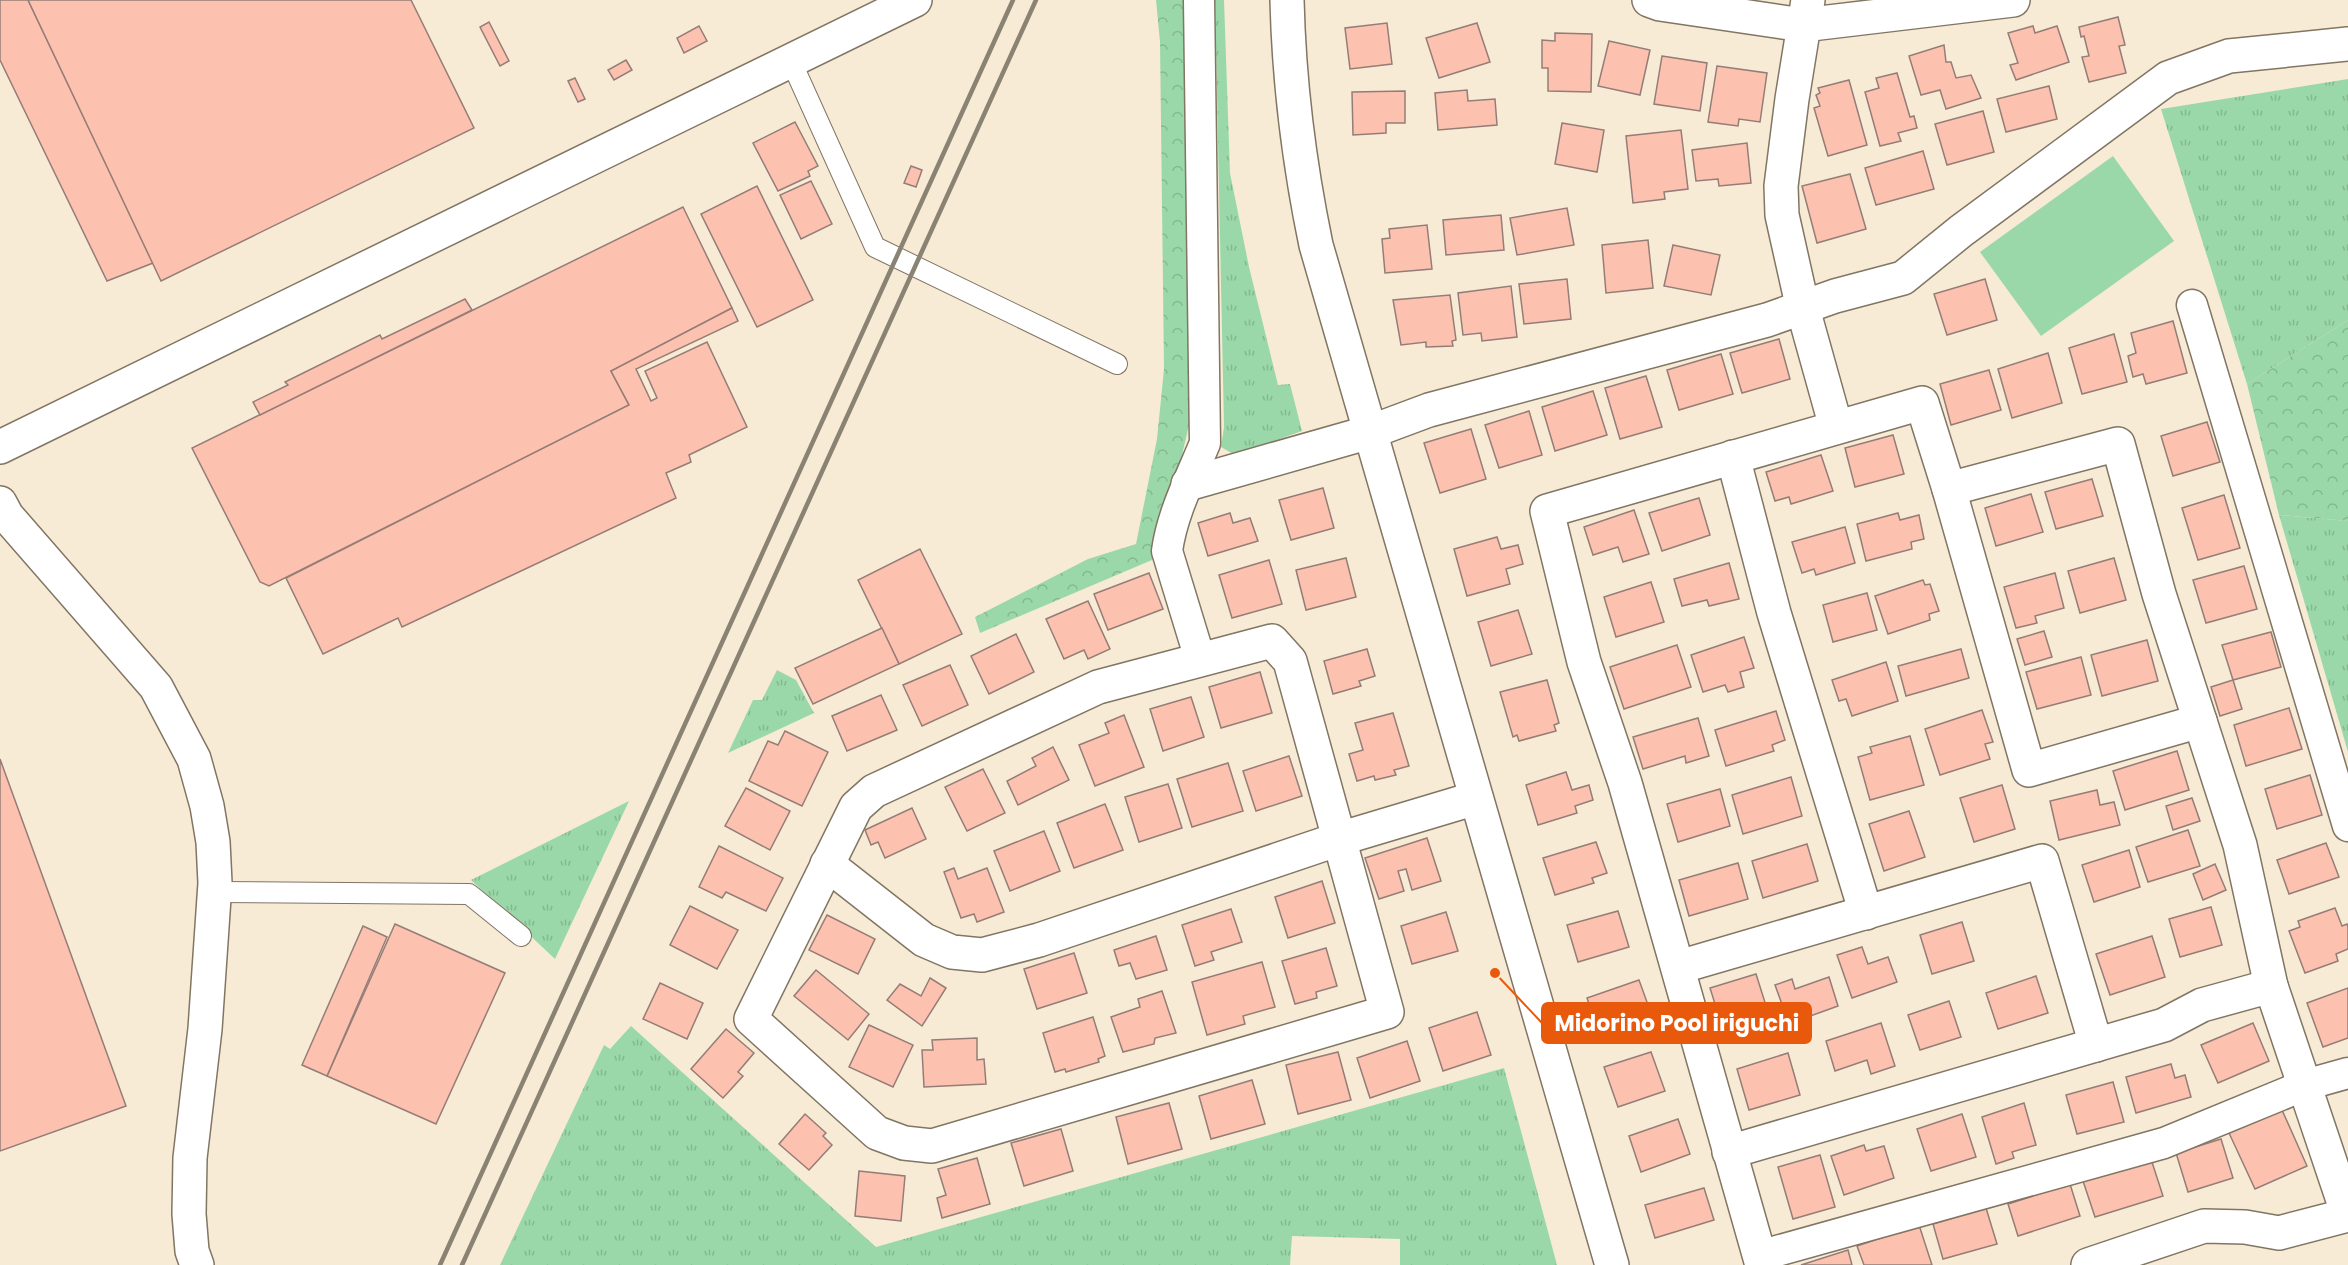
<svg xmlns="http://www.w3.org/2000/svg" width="2348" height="1265" font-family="Poppins,sans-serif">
<defs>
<pattern id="grass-tufts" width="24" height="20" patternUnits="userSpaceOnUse" patternTransform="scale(1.5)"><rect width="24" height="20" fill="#9ad8a9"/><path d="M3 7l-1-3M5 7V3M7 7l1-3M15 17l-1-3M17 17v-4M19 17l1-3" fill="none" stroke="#84b890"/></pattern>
<pattern id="forest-crowns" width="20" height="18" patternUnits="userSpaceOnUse" patternTransform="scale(1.5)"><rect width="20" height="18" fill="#9ad8a9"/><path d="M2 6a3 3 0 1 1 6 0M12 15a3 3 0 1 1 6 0" fill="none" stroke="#84b890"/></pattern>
</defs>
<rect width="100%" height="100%" fill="#f8ebd6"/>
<!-- grass -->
<g fill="url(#grass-tufts)">
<path d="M1215,0H1224L1230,173L1249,267L1278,385L1290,384L1302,431L1235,455L1221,447L1224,427Z"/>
<path d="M2348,79V320L2247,384L2161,109Z"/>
<path d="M2279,515L2348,521V752Z"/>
<path d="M777,670L796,680L814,713L728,753L753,700H762Z"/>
<path d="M629,801L555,959L471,880Z"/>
<path d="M631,1026L876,1247L1504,1068L1557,1265H1400V1239L1292,1236L1290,1265H500L604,1045L610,1049Z"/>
</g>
<!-- forest -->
<g fill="url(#forest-crowns)">
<path d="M1156,0H1184L1193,408L1178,472L1152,560L980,633L975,617L1088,559L1136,544L1157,439L1164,369L1160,42Z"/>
<path d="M2348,320V521L2279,515L2247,384Z"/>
</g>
<!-- park -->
<path fill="#9ad8a9" d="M2113,156L2174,241L2041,336L1980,252Z"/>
<!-- building -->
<g fill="#fdc1af" stroke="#957d77" stroke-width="1.5">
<path d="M0,0H28L153,263L107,281L0,60Z"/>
<path d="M28,0H411L474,128L161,281Z"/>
<path d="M2118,17L2125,45L2119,46L2126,73L2089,82L2082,57L2089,56L2084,36L2081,37L2079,27Z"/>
<path d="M489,22L509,61L500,66L480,27Z"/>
<path d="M1387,23L1392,64L1350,69L1345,28Z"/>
<path d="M1477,23L1490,62L1439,78L1426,38Z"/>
<path d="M699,26L707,41L684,53L677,38Z"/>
<path d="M2033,26L2035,33L2057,26L2069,62L2016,80L2010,65L2018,63L2008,33Z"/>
<path d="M1555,33L1592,34L1591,92L1548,91V68H1542V40L1555,41Z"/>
<path d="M1609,41L1650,50L1640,95L1598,86Z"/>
<path d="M1944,45L1946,62H1951L1956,78L1971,75L1981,98L1946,109L1940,90L1921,95L1909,56Z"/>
<path d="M1662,56L1707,63L1700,111L1654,104Z"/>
<path d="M626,60L632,70L614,80L608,70Z"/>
<path d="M1717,66L1767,73L1760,122L1739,119L1738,126L1708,122Z"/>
<path d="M1897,73L1910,117L1914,116L1917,128L1898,133L1901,141L1880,146L1865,92L1879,88L1876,78Z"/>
<path d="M575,78L585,99L578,102L568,81Z"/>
<path d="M1849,80L1867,145L1828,156L1814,108L1820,106L1816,95L1820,93L1818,88Z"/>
<path d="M2049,86L2057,119L2006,132L1997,99Z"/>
<path d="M1467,90L1468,101L1495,99L1497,125L1438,130L1435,93Z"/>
<path d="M1405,91V123H1386V133L1353,135L1352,92Z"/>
<path d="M1983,111L1994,152L1947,165L1935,124Z"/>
<path d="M795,122L818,166L808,171L810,176L778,191L753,143Z"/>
<path d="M1562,123L1604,130L1597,172L1555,164Z"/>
<path d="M1681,130L1688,189L1664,192L1665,199L1633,203L1626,136Z"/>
<path d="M1747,143L1751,183L1719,186L1718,179L1696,181L1692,150Z"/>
<path d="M1923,151L1934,189L1876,205L1865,168Z"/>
<path d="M911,166L922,170L916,187L904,183Z"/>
<path d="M1850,174L1866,229L1817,243L1802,186Z"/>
<path d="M811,181L832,224L801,239L780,195Z"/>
<path d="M757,186L813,300L757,327L701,214Z"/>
<path d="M683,207L732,308L611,371L629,405L269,586L260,582L192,448Z"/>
<path d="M1567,208L1574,245L1517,255L1510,218Z"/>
<path d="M1501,215L1504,250L1446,255L1443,220Z"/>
<path d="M1427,225L1432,269L1385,273L1382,239L1390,238L1389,229Z"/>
<path d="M1648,240L1653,288L1606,293L1602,245Z"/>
<path d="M1673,245L1720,255L1711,295L1664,286Z"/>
<path d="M1567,279L1571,319L1524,324L1519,284Z"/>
<path d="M1985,279L1997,320L1947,335L1934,294Z"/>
<path d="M1511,286L1517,337L1482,341L1481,333L1463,335L1458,293Z"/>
<path d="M1450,295L1456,340L1452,341L1453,346L1426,347V342L1401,345L1393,300Z"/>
<path d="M465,299L472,310L260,415L253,402L288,385L285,382L380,335L382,339Z"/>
<path d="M732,308L738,321L636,369L651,401L657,398L645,371L707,342L747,427L689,455L691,462L666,473L676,498L402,627L398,618L323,654L286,578L629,405L611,371Z"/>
<path d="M2173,321L2187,373L2146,384L2143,374L2133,377L2128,356L2136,353L2131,333Z"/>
<path d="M2114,334L2127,382L2082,394L2069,348Z"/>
<path d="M1779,339L1790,379L1742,393L1730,353Z"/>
<path d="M2048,353L2062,403L2012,418L1998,369Z"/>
<path d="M1721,354L1733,394L1679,410L1667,370Z"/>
<path d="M1989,370L2001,410L1951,425L1940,384Z"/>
<path d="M1646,376L1662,427L1620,439L1605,388Z"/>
<path d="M1593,391L1607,435L1555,451L1542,407Z"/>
<path d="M1529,411L1542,455L1499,468L1485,425Z"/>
<path d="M2207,422L2220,462L2173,476L2161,436Z"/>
<path d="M1471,429L1486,479L1440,493L1424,443Z"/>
<path d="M1893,435L1904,474L1855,487L1845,448Z"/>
<path d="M1821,455L1833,491L1791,504L1789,497L1775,501L1766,472Z"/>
<path d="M2092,479L2103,516L2056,529L2045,492Z"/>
<path d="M1323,488L1334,528L1291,540L1279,500Z"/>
<path d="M2031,494L2043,532L1996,546L1985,508Z"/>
<path d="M2224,495L2240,548L2198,560L2182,508Z"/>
<path d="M1699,498L1710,535L1662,551L1649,513Z"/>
<path d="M1634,510L1649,554L1623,562L1618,547L1593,555L1584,527Z"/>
<path d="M1230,513L1233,523L1250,518L1258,541L1208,556L1198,523Z"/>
<path d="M1898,513L1900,520L1919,515L1924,539L1911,542L1912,549L1866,561L1857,524Z"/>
<path d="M1845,527L1855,563L1816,575L1814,569L1802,573L1792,542Z"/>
<path d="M1497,537L1501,549L1518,545L1523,564L1506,569L1510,584L1467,596L1454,549Z"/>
<path d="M920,549L962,634L899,664L858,580Z"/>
<path d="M1346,558L1356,597L1306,610L1296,570Z"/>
<path d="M2114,558L2126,600L2080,613L2068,571Z"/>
<path d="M1269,560L1282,604L1232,618L1219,575Z"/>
<path d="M1729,563L1739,599L1709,606L1707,600L1682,606L1674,579Z"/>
<path d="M2244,566L2257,609L2206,623L2193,580Z"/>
<path d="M1149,573L1163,609L1108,630L1094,594Z"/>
<path d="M2055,573L2064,608L2035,616L2037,623L2016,628L2004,587Z"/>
<path d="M1923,580L1925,585L1930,584L1939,611L1929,614L1930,620L1888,634L1875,596Z"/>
<path d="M1651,582L1664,622L1616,637L1604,597Z"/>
<path d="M1867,593L1877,630L1833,642L1823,605Z"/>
<path d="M1088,601L1110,649L1088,659L1084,650L1064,659L1046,619Z"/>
<path d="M1518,610L1532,654L1491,666L1478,622Z"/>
<path d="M882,628L899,664L813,704L795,668Z"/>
<path d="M2044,631L2052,657L2025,665L2017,639Z"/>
<path d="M2271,632L2281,667L2233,680L2222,645Z"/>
<path d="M1016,634L1034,672L989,694L971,656Z"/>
<path d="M1744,637L1754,668L1740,672L1744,687L1728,692L1725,685L1703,692L1691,655Z"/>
<path d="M2147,640L2158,681L2102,696L2091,655Z"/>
<path d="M1677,645L1691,687L1624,709L1610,667Z"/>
<path d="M1367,649L1375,676L1359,681L1361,686L1333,694L1324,661Z"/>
<path d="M1961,649L1969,678L1906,696L1898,666Z"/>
<path d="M2081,657L2091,695L2037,709L2026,672Z"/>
<path d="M1886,662L1898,701L1852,716L1846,699L1839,701L1832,680Z"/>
<path d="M950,665L968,705L922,726L903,685Z"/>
<path d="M1260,672L1272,713L1221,728L1209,687Z"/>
<path d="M1547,680L1559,723L1554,725L1556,731L1519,741L1517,735L1513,737L1500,692Z"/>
<path d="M2233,680L2242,709L2220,716L2211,687Z"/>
<path d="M881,695L897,730L847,751L832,716Z"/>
<path d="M1191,697L1204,737L1163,751L1150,709Z"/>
<path d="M2289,708L2302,749L2246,766L2234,725Z"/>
<path d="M1982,710L1993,742L1985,744L1990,759L1940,775L1925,729Z"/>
<path d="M1776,711L1785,740L1772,745L1774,751L1726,766L1715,730Z"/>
<path d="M1393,713L1409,766L1394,770L1396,775L1375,780L1374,776L1357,781L1349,754L1363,750L1355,723Z"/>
<path d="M1124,715L1144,767L1095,786L1079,745L1109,733L1105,723Z"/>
<path d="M1698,718L1709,756L1686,763L1685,756L1643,769L1633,737Z"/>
<path d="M785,731L828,752L802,806L749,781L768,741L778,745Z"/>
<path d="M1910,736L1924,785L1870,800L1858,757L1872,753L1870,747Z"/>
<path d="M1053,747L1069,780L1018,805L1007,781L1036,766L1032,758Z"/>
<path d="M2177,751L2189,790L2125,810L2113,771Z"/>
<path d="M1289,756L1302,796L1256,811L1243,771Z"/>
<path d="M0,759L126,1106L0,1151Z"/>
<path d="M1228,763L1243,811L1192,827L1177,779Z"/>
<path d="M983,769L1005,813L967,831L945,787Z"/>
<path d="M1566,772L1572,790L1589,785L1593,800L1575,806L1577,813L1538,825L1526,785Z"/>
<path d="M2310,775L2322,815L2277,829L2265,789Z"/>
<path d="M1791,777L1802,816L1743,834L1732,795Z"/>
<path d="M1168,784L1182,828L1139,842L1125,797Z"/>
<path d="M2002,785L2015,829L1974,842L1960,798Z"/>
<path d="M746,788L790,811L770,850L725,826Z"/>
<path d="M1720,789L1730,826L1678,842L1667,804Z"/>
<path d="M2097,790L2100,805L2114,802L2120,825L2059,840L2050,801Z"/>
<path d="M2192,798L2200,821L2173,830L2166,806Z"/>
<path d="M1105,804L1123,850L1074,868L1057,823Z"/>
<path d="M912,808L926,839L885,858L878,842L871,845L865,830Z"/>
<path d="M1909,811L1925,857L1884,871L1869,824Z"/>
<path d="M2188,830L2200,866L2148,882L2136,847Z"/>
<path d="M1044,831L1060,871L1010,891L994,851Z"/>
<path d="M1427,838L1441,881L1412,890L1406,869L1398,871L1404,891L1379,899L1365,858Z"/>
<path d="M1596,842L1607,873L1592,878L1594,883L1555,895L1543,858Z"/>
<path d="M2326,843L2339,877L2289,894L2277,860Z"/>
<path d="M1807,844L1818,881L1763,898L1752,861Z"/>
<path d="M719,846L783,878L766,911L726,892L722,898L699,887Z"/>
<path d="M2129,850L2140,887L2094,902L2082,865Z"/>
<path d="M1738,863L1748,899L1689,916L1679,880Z"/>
<path d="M2215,864L2226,890L2203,900L2193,874Z"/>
<path d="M954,868L958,879L987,868L1004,912L977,922L974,914L961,918L944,872Z"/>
<path d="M1322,881L1335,923L1288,938L1275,897Z"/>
<path d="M690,906L738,930L717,969L670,945Z"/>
<path d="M2211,907L2222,945L2180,957L2169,919Z"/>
<path d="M2335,908L2342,926L2347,924L2348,927V949L2336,954L2338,961L2305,973L2289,931L2300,927L2298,921Z"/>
<path d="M1231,909L1242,942L1211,952L1214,960L1195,966L1182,925Z"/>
<path d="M1618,911L1629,947L1578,962L1567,925Z"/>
<path d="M1446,912L1458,951L1412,964L1401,926Z"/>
<path d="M827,915L875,939L858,974L809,950Z"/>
<path d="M1962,922L1974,961L1932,974L1920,935Z"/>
<path d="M395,924L505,973L436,1124L327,1076Z"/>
<path d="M363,926L387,937L327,1076L302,1065Z"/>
<path d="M1156,936L1167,970L1136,979L1130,963L1119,966L1114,950Z"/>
<path d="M2152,936L2165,977L2110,995L2096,954Z"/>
<path d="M1862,947L1868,964L1888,957L1897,982L1852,998L1837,955Z"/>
<path d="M1326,948L1337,986L1316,992L1317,998L1295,1004L1282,961Z"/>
<path d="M1074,953L1087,993L1037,1009L1024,969Z"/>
<path d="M1262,962L1275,1007L1243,1016L1245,1024L1207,1035L1192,982Z"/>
<path d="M816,970L869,1014L848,1040L794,996Z"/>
<path d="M1756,974L1768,1012L1722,1026L1710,988Z"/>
<path d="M2036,976L2048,1013L1998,1029L1986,993Z"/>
<path d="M1829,977L1838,1006L1802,1019L1804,1025L1791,1029L1775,985L1792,979L1795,989Z"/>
<path d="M930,978L946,988L922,1026L887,1000L900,984L921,996Z"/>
<path d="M1639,980L1652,1016L1599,1035L1587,998Z"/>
<path d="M660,983L703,1003L687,1039L643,1019Z"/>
<path d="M2348,988V1038L2323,1047L2307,1003Z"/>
<path d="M1162,991L1176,1033L1155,1038L1154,1044L1123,1052L1111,1017L1140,1007L1138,999Z"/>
<path d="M1949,1001L1961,1037L1920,1050L1908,1015Z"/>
<path d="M1477,1012L1491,1055L1443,1071L1429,1028Z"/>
<path d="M1093,1017L1105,1056L1098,1059L1099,1062L1066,1072L1065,1069L1055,1072L1043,1033Z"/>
<path d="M1881,1023L1895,1066L1871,1074L1867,1060L1835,1071L1826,1041Z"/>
<path d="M2253,1023L2269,1061L2218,1083L2201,1045Z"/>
<path d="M869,1025L913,1045L893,1087L849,1067Z"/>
<path d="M726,1029L754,1053L738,1072L743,1076L723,1098L691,1069Z"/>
<path d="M977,1038V1060L984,1059L986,1084L924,1087L922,1050H933L932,1040Z"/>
<path d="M1407,1041L1420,1081L1370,1098L1357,1058Z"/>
<path d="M1338,1052L1351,1100L1298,1114L1286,1065Z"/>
<path d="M1651,1052L1665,1091L1618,1107L1604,1067Z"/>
<path d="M1788,1053L1800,1095L1749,1110L1737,1069Z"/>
<path d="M2171,1064L2175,1078L2185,1075L2191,1097L2136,1113L2126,1077Z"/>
<path d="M1252,1080L1265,1124L1211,1139L1199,1096Z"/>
<path d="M2113,1082L2124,1122L2077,1134L2066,1095Z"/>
<path d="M1169,1103L1182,1149L1128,1164L1116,1117Z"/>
<path d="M2024,1103L2036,1145L2012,1152L2014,1158L1996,1164L1982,1117Z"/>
<path d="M2282,1110L2307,1166L2255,1189L2229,1133Z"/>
<path d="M805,1114L826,1133L823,1136L832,1145L809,1170L779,1144Z"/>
<path d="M1962,1114L1976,1157L1931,1171L1917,1129Z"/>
<path d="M1678,1119L1690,1154L1641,1172L1629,1136Z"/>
<path d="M1061,1129L1073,1171L1024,1186L1011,1143Z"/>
<path d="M2221,1139L2233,1178L2188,1192L2176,1153Z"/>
<path d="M1864,1145L1866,1151L1884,1146L1894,1178L1844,1195L1831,1156Z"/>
<path d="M1820,1155L1835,1207L1793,1219L1778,1167Z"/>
<path d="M977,1158L990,1204L942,1218L937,1198L946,1195L938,1169Z"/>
<path d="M2151,1159L2163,1196L2095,1217L2083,1181Z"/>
<path d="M859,1171L905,1176L901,1221L855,1216Z"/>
<path d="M2070,1184L2080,1216L2018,1236L2008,1204Z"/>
<path d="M1704,1188L1714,1220L1655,1238L1645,1205Z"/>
<path d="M1986,1208L1997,1244L1943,1259L1933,1224Z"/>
<path d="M1919,1225L1932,1265H1864L1857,1246Z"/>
<path d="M1848,1250L1852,1265H1801Z"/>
</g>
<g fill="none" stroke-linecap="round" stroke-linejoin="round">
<defs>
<g id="service">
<path d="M791,61L875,247L1117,364"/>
<path d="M215,892L469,894L521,936"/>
</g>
<g id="pedestrian">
<path d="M1199,0L1205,443C1191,477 1172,514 1167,551L1200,659"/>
<path d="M2192,305L2348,826"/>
<path d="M1759,1256L2164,1143L2305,1085L2348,1073"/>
</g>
<g id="minor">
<path d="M1649,0L1660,4L1803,25L2013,0"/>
<path d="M1808,0L1792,99L1781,186L1782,215L1803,309L1836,427"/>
<path d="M1733,457L1774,613L1866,913"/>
<path d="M1188,484L1370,432L1429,410L1767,320L1835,296L1903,278L1961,231L2168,78L2229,56L2348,44"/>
<path d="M1949,489L2029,770L2200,721"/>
<path d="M1272,641L1290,661L1387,1012L932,1146L904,1143L877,1133L751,1019L856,807L874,791L1098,687Z"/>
<path d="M827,864L924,940L952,952L982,955L1039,940L1339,839L1476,798"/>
<path d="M1679,967L2042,861L2096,1045"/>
<path d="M1729,1152L2164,1025L2202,1005L2271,986"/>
<path d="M1762,1265L1625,783L1584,662L1547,511L1922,403L1949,489L2118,444L2159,594L2240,845L2271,986L2348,1215L2279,1233L2245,1227L2204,1226L2088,1265"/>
</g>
<g id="tertiary">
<path d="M1287,0C1289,83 1299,163 1316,245L1612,1265"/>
<path d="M0,447L915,0"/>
<path d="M0,503L7,516L156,687L194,759L207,806L213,842L215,883L205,1029L190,1158L189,1214L192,1251L197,1265"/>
</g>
</defs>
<!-- service casing -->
<use href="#service" stroke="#817563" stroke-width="22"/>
<!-- pedestrian casing -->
<use href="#pedestrian" stroke="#817563" stroke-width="33"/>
<!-- minor casing -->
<use href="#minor" stroke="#817563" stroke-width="36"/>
<!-- tertiary casing -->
<use href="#tertiary" stroke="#817563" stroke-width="36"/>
<!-- service -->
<use href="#service" stroke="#fff" stroke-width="20"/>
<!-- pedestrian -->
<use href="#pedestrian" stroke="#fff" stroke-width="30"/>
<!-- minor -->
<use href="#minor" stroke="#fff" stroke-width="33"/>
<!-- tertiary -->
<use href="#tertiary" stroke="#fff" stroke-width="33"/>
<!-- rail -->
<g stroke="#8a8273" stroke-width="4.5">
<path d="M440,1265L1013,0"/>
<path d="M462,1265L1036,0"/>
</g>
</g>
<!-- callouts -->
<path fill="none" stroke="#e8590c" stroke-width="2" d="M1495 973L1542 1023"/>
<circle fill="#e8590c" stroke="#f8ebd6" stroke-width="2" cx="1495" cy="973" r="6"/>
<rect fill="#e8590c" stroke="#e8590c" stroke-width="2" x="1542" y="1003" width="269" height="40" rx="6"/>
<g font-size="22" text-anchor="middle" font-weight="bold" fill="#fff">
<text x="1677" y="1031">Midorino Pool iriguchi</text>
</g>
</svg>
